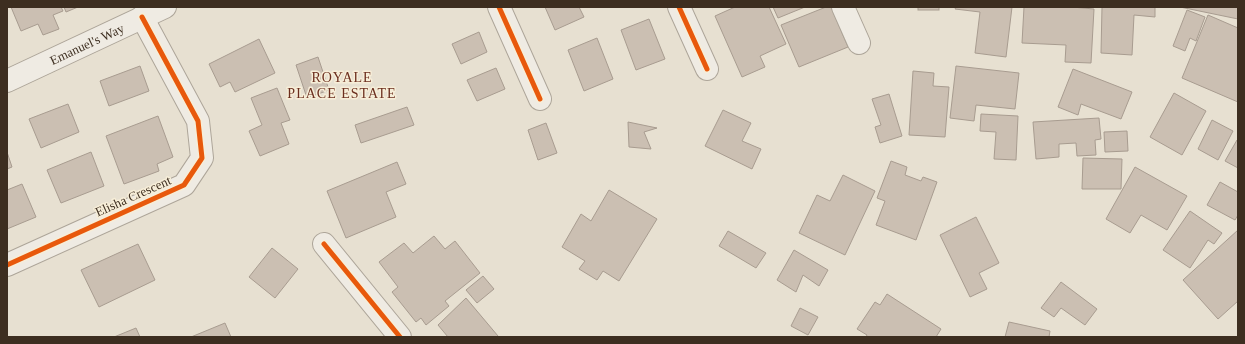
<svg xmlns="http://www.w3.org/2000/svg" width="1245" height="344" font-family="Georgia,serif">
<rect width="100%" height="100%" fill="#e7e0d1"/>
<!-- building -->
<g fill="#cbbfb2" stroke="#a89c90">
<path d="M11,7H61L63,11L53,15L59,29L43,35L38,24L21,31Z"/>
<path d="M64,7H78L66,12Z"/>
<path d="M545,7H579L584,17L555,30Z"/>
<path d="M735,7H769L786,44L760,56L765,67L742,77L715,16Z"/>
<path d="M773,7H805L778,18Z"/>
<path d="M826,7H831L848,47L799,67L781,25Z"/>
<rect x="918" y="7" width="21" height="3"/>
<path d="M956,7H1012L1006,57L975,53L980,12L955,9Z"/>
<path d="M1024,7H1072L1094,9L1091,63L1065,62L1066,45L1022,43Z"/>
<path d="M1102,7H1155V17L1134,15L1132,55L1101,53Z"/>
<path d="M1180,7H1238V19Z"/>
<path d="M1187,10L1205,17L1196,41L1190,38L1185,51L1173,46Z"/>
<path d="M1208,15L1238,28V102L1182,78Z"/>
<path d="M649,19L665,59L636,70L621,30Z"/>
<path d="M479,32L487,52L461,64L452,44Z"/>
<path d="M597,38L613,79L584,91L568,50Z"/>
<path d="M259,39L275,73L235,92L230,82L220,87L209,64Z"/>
<path d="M318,57L329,90L307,98L296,65Z"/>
<path d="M140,66L149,91L109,106L100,81Z"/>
<path d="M956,66L1019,73L1015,109L976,105L974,121L950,118Z"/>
<path d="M496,68L505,89L477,101L467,80Z"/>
<path d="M1073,69L1132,92L1121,119L1081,104L1078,115L1058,107Z"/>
<path d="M913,71L934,73L933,86L949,87L945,137L909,135Z"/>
<path d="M277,88L290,120L281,123L289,144L260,156L249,131L262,125L251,98Z"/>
<path d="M1174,93L1206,111L1182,155L1150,137Z"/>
<path d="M889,94L902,136L880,143L875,127L881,125L872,99Z"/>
<path d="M68,104L79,132L41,148L29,119Z"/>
<path d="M407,107L414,125L361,143L355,125Z"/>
<path d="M723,110L751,123L742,141L761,149L752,169L705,146Z"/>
<path d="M981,114L1018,116L1016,160L994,159L996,132L980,131Z"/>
<path d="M158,116L173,157L157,164L159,171L124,184L106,136Z"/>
<path d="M1099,118L1101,139L1095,140L1096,155L1077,156L1076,143L1059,144V157L1036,159L1033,122Z"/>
<path d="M1212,120L1233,131L1218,160L1198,149Z"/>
<path d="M628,122L657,128L644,132L651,149L629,147Z"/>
<path d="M546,123L557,153L538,160L528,130Z"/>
<path d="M1127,131L1128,151L1105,152L1104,132Z"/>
<path d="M1237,140H1238V168L1225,161Z"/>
<path d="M7,152L12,167L7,169Z"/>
<path d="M91,152L104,186L61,203L47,170Z"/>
<path d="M1083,158L1122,159L1121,189H1082Z"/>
<path d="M891,161L907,167L905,175L921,181L923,177L937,182L916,240L876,225L885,201L877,198Z"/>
<path d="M397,162L406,184L386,192L396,217L346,238L327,191Z"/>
<path d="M1135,167L1187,196L1167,230L1141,215L1130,233L1106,219Z"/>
<path d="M843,175L875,191L845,255L799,233L817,195L830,201Z"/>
<path d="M1220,182L1238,192V215L1235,220L1207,205Z"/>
<path d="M22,184L36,217L7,229V190Z"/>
<path d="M609,190L657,219L619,281L603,271L597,280L579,269L585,261L562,247L581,214L591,221Z"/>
<path d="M1190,211L1222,233L1214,244L1208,240L1190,268L1163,250Z"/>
<path d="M976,217L999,263L979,273L987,289L970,297L940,235Z"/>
<path d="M1238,230V301L1218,319L1183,280Z"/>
<path d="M728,231L766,253L756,268L719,246Z"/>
<path d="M434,236L445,249L455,241L480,273L445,301L449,306L426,325L421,318L416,322L392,292L398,287L379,262L404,243L413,253Z"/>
<path d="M138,244L155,280L99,307L81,270Z"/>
<path d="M272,248L298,269L275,298L249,277Z"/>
<path d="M794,250L828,270L819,286L803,275L796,292L777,280Z"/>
<path d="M483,276L494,289L477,303L466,290Z"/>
<path d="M1061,282L1097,309L1085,325L1061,308L1054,317L1041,308Z"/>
<path d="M887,294L941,329L936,337H866L867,335L857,329L875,302L880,305Z"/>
<path d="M466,298L498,336L497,337H448L438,325Z"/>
<path d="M800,308L818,317L808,335L791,326Z"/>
<path d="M1009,322L1050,331L1049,337H1005Z"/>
<path d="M225,323L231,337H191Z"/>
<path d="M136,328L140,337H114Z"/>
</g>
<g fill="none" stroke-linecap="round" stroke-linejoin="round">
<defs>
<g id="minor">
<path d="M499,7L540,99"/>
<path d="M679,7L707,69"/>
<path d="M843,7L859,43"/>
<path id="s1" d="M7,81L165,7"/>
<path d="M324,244L400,337"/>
<path d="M7,265L184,185L202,158L198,121L142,17"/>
</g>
</defs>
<!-- minor casing -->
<use href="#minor" stroke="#ada599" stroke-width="24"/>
<!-- minor -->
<use href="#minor" stroke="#efebe3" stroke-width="22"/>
<defs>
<g id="cycleway">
<path d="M499,7L540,99"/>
<path d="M679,7L707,69"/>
<path d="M324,244L400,337"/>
<path d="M7,265L184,185L202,158L198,121L142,17"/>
</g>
</defs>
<!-- cycleway casing -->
<use href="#cycleway" stroke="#f7eed8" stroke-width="8"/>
<!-- cycleway -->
<use href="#cycleway" stroke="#e8590c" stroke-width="5"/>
</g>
<g text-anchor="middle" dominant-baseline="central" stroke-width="3" stroke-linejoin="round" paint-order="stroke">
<!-- street labels -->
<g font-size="13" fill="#3d2e20" stroke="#f7eed8">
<text stroke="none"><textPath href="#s1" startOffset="88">Emanuel's Way</textPath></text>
<text transform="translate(133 196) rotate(-24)">Elisha Crescent</text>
</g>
<!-- neighbourhood labels -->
<g font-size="14" letter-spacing="1" fill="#6b2e1e" stroke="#f7eed8">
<text x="342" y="77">ROYALE<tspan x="342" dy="16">PLACE ESTATE</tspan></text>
</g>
</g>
<!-- border -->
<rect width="1245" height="344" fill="none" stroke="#3d2e20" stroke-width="16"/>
</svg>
